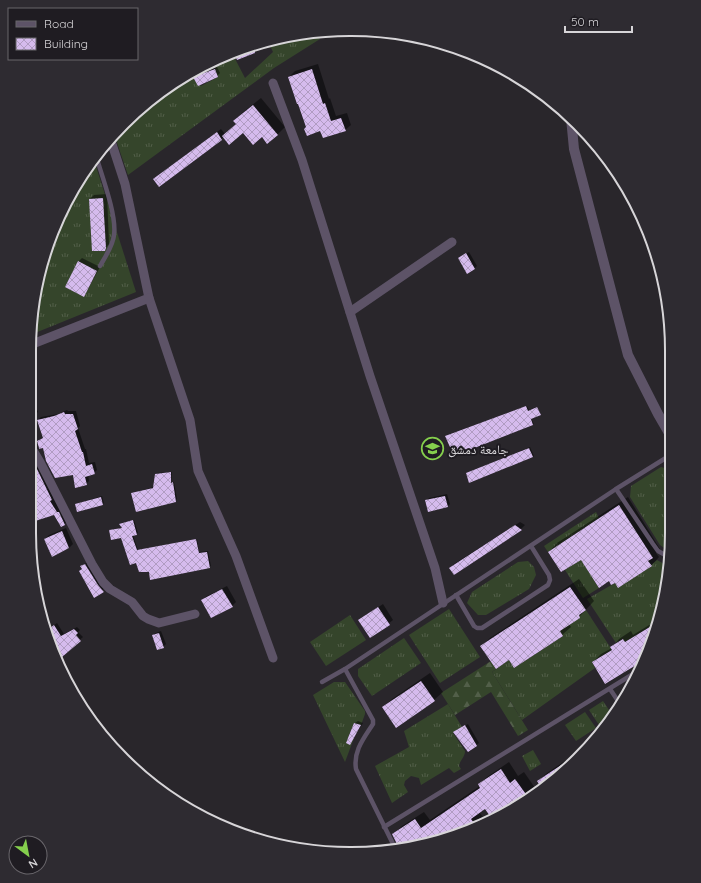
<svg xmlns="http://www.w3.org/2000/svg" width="701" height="883" font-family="Quicksand,'Noto Naskh Arabic',sans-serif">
<defs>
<pattern id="grass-tufts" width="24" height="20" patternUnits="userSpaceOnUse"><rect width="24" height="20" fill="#35452b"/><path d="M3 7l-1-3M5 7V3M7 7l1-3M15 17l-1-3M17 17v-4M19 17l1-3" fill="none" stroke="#525f49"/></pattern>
<pattern id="forest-firs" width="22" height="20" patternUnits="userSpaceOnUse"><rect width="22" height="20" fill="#35452b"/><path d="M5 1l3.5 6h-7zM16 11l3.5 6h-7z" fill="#525f49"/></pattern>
<pattern id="building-cross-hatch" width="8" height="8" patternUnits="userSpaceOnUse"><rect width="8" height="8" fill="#d5bbed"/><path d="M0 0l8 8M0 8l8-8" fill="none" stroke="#b09cc2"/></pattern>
</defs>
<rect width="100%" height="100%" fill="#29262b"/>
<!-- grass -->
<g fill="url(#grass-tufts)">
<path d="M309,32H314L320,39L274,68L128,175L114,134L190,72L192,71L201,86L218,77L213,61L232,53L245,78L273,52L268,41Z"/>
<path d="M94,160L136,292L30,335L46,247L72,190Z"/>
<path d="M661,467L668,469L667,550L660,545L630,497L631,486Z"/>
<path d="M596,512L599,518L548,552L544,546Z"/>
<path d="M632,526L588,570L599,588L583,598L565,570Z"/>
<path d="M657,560L666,565V595L658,622L625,642L622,639L616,643L587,599L615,583L618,587L651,566V565Z"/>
<path d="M528,561L534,567L536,575L529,589L486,615H478L467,603L472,592L518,562Z"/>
<path d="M449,609L480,657L440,683L409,635Z"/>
<path d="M586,610L612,650L592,662L595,668L522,720L492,672L509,660L514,668L563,636L558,629L579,618V615Z"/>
<path d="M350,615L366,640L326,666L310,642Z"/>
<path d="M404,638L421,663L372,696L358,676V669Z"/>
<path d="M334,682H345L365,711V714L361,725L354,723L349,735L354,738L345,762L313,695Z"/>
<path d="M603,701L613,716L599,725L589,710Z"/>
<path d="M448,704L462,727L453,733L465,751C465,757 460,760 459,766L461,769L454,773L449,768L421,785L419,778L411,776L405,781L404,785L408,792L392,803L375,766L409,747L404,731Z"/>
<path d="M585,712L596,728L576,741L565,725Z"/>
<path d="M533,750L541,764L530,771L522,756Z"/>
</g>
<!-- forest -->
<path fill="url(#forest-firs)" d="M491,661L496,669L492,672L528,730L518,736L491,692L455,715L441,693Z"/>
<!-- shadow -->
<g fill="#0007">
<path d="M255,44L257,49L254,52L238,59L235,52Z"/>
<path d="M215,63L220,73L217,76L198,85L194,75Z"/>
<path d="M318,64L329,99L330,98L336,116L347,113L351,125L345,130H321L307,127L289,77L295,71Z"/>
<path d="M261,98L285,127L277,135L262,136L244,132L224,137L159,175L221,129L225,134L237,123L235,121L242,113Z"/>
<path d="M107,194L109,244L104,250L90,199L94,195Z"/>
<path d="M469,252L477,266L474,269L460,258Z"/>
<path d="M82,258L100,267L87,291L83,295L78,262Z"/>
<path d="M32,398L38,412L30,417L29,399Z"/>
<path d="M527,406L529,410L536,407L531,418L534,424H533L447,435Z"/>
<path d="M67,410L68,411H76L80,426L78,428L85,449H86L89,463L95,462L97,470L94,473L88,475L89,481L86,484L38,441L44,437L38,420L41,417L58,414Z"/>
<path d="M530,447L534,456L533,457L468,473Z"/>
<path d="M39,467L54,496L53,498L67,522L62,526L55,513L29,523V470Z"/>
<path d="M172,472L171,482H174L177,499L175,501L133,493L154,487L157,473Z"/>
<path d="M447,494L450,504L447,507L427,501L429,498Z"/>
<path d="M102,496L104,503L103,504H76Z"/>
<path d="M628,497L660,549L656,553L659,557L651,566L615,581L609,580L581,558L549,552L557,543Z"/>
<path d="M134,520L138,533L133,535L138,550L197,539L199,552L208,551L211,566L151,578L149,570L136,562L122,537L110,530L123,528L120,524L121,523Z"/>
<path d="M520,522L525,525L521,529L454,574L450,568L454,564Z"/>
<path d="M66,528L73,544L69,548L53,556L45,539L49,535Z"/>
<path d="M88,562L105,588L94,596L81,566Z"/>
<path d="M579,579L594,601L579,617L569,624L571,627L562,635L514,667L509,659L482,646L490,638Z"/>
<path d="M227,586L236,602L232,606L203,600L207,596Z"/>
<path d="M383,604L393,620L371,637L364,617Z"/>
<path d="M659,619L647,657L606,683L593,662L601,654L612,648L619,639L631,631L633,635Z"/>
<path d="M57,623L64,634L77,627L80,630L78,632L83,637L62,655L57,651L55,652L46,631Z"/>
<path d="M161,631L166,644L163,647L153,635L156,633Z"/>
<path d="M430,673L443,692L434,700L384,707L392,699Z"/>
<path d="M358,721L363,723L350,744L347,742L355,723Z"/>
<path d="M468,724L479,743L468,751L457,730Z"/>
<path d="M593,742L562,774L543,788L538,781L547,773Z"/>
<path d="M509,762L518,776L524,772L535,788L530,794L531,797L511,811L493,819L485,807L479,812L486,821L455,834L454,833L447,838L433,843L400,847L394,834L402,826L424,812L430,820L480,786L479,785L487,777Z"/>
</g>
<!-- building -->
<g fill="url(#building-cross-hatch)">
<path d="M252,45L255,53L237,60L234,52Z"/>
<path d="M215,69L218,77L198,86L193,77Z"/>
<path d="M312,69L323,104L325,103L331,121L341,118L346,131L323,138L320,131L307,136L304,129L306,127L298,104H297L288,77Z"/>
<path d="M253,105L278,135L267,144L262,137L253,145L243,133L229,145L222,136L236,124L233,121Z"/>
<path d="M217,132L222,140L159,187L153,179Z"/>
<path d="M103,198L106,248L105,251H92L89,199Z"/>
<path d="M466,253L475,269L467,274L458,258Z"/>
<path d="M78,261L97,271L84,297L65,287Z"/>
<path d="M526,406L528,411L537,407L541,415L531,419L533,425L454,456L445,436Z"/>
<path d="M64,412L65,414H73L78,429L75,431L82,452H83L86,466L92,464L95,474L85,477L87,485L75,488L73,475L55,478L46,461L43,448L39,449V448L37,441L43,438L37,420L54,416Z"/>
<path d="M529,448L533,457L469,483L466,473Z"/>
<path d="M37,469L52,500L50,501L57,512H59L65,525L61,527L54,515L29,523V471Z"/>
<path d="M171,472V483L173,482L176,502L136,512L131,493L153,488L155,474Z"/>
<path d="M445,496L448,507L428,512L425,500Z"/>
<path d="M101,497L103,505L77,512L75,504Z"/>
<path d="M619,505L653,558L648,561L652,566L618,588L615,583L611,585L609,581L599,588L581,560L561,572L548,552Z"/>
<path d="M133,520L137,535L132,536L137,550L196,539L199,553L207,552L210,568L150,580L149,572H139L136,563L130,565L121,538L111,540L109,530L122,528L119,524Z"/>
<path d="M515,525L522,530L454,575L449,568Z"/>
<path d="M62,531L69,548L52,557L44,539Z"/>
<path d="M85,564L98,585L104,592L94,598L79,571L82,569L80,566Z"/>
<path d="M570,587L586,610L579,615L580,618L560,631L563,636L514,668L509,660L496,669L480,646Z"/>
<path d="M222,589L233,607L211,618L201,600Z"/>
<path d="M378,607L390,625L370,638L358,620Z"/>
<path d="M658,622L646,659L605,684L592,662L612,650L610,647L623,639L625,642Z"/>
<path d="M54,625L61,636L74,629L78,633L76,635L81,641L62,657L54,650L46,631Z"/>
<path d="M159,633L164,648L157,650L152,635Z"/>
<path d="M421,681L435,701L396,728L382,707Z"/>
<path d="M354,723L361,725L350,745L346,743Z"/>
<path d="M465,725L477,746L468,752L453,732Z"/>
<path d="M578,754L580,756L562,774L542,789L537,781Z"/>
<path d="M501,769L510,783L515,779L528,797L521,801L522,803L511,811L492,819L485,809L471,819L476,826L433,843L399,848L392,834L415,819L421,828L480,788L478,784Z"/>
</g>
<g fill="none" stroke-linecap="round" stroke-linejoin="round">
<!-- service -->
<g stroke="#5d5367" stroke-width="4.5">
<path d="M96,156C102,176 117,216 114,235C113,246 105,257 100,266"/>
<path d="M616,489L653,544L658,551L667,556"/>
<path d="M456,595L474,626L477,628H482L548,585L550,580L549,575L531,546"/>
<path d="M322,682L345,669"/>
<path d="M610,689L620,704"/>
<path d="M384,827L638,671"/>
<path d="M395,848L356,769C353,751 364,738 373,724V720L345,669L616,489L669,456"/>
</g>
<!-- minor -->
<g stroke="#5d5367" stroke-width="9">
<path d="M273,83L302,160L370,376L435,568L443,603"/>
<path d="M110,138L125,184L149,298L190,420L198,471L236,556L273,658"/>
<path d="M350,312L452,242"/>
<path d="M30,345L149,298"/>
<path d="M29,448L31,447L40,462L92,564L103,582L110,589L132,602L143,616L148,619L159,623L195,614"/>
</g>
<!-- tertiary -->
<path stroke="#5d5367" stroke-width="10" d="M571,118L574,149L628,355L658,414L669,433"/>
</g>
<!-- icons -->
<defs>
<symbol id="university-ring" viewBox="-11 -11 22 22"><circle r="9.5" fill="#1f1c22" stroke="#85cf4d" stroke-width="1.5"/><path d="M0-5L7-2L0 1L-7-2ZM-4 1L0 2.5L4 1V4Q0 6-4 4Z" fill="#85cf4d"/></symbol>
</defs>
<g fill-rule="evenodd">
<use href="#university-ring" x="420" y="436" width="25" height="25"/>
</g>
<g text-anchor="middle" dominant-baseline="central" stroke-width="4" stroke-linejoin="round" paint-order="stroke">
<!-- poi labels -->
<g font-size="13" fill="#d7d5d8" stroke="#1f1c22" text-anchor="start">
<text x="448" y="449">جامعة دمشق</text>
</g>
</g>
<!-- crop -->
<path d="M0 0H701V883H0ZM350 36H351A314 314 0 0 1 665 350V533A314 314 0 0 1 351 847H350A314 314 0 0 1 36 533V350A314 314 0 0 1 350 36Z" fill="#2e2b31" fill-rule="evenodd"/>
<path fill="none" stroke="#d7d5d8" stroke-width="2" d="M350 36H351A314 314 0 0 1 665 350V533A314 314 0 0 1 351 847H350A314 314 0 0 1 36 533V350A314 314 0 0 1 350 36Z"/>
<!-- legend -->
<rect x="8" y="8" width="130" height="52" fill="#1f1c22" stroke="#69666b"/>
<rect x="16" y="21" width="20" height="6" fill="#5d5367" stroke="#69666b"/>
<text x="44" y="28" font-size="12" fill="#d7d5d8">Road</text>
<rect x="16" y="38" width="20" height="12" fill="url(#building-cross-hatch)" stroke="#69666b"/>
<text x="44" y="48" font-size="12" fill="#d7d5d8">Building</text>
<!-- north arrow -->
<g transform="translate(28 855) rotate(148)"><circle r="19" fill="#1f1c22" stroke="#69666b"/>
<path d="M0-3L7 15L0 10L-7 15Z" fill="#85cf4d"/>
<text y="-6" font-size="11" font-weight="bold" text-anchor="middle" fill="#d7d5d8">N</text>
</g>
<!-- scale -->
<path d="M565 26v6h67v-6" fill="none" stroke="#d7d5d8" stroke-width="2"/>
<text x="571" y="26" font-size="12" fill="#d7d5d8" stroke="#1f1c22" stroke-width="3" paint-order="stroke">50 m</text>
</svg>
